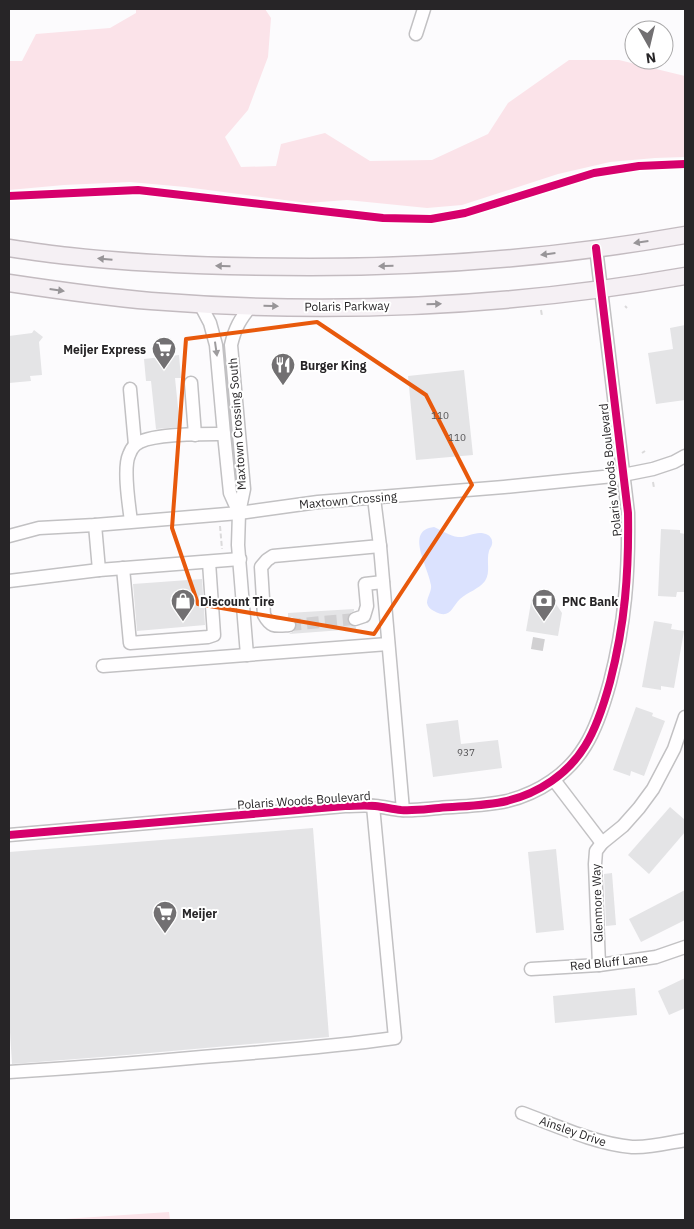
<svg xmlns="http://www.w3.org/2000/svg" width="694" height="1229" font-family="'IBM Plex Sans',sans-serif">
<rect width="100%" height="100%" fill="#fcfbfd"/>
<!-- green -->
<g fill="#fbe3e9">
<path d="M136,9H265L271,18L268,57L248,110L225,137L241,167L276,166L281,144L325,133L370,161L432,160L488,134L508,103L569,60H619L685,76V157L655,158L610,162L558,174L462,205L427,208L347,200L307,203L185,187L130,182L64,185L9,190V61H22L36,34L110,28L136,13Z"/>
<path d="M169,1212L170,1220H49Z"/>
</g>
<!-- water -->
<path fill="#dbe2fe" d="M434,527C441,530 450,536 458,537C468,538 477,529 488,535C490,536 492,539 492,541C493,545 490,548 489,551C486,561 491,572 485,581C479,589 468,592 460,599C451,608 450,620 434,611C430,609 428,607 427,603C427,597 432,591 431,585C429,568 404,530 434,527Z"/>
<!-- building -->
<g fill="#e4e4e6">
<path d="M685,325V400L656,404L648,353L673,349L670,328Z"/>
<path d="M34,330L43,337L39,342L42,375L30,376L31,381L9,383V336L32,333Z"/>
<path d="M179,355L181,378H175L180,427L156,429L151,381H146L144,359Z"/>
<path d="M464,370L473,455L416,460L408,376Z"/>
<path d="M661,529L680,530V533L685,534V592H677L676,597L658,596Z"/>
<path d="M202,579L205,625L137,631L133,584Z"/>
<path d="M532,597L554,601L562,613L558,636L526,631Z"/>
<path d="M354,609V611L349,614L347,621L350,625L356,627V629L289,634L294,631L297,625L295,620L292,617H288V613Z"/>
<path d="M654,621L672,624L671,629L684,631L674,688L661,686V690L642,687Z"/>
<path d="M636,707L653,713L652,716L665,721L644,776L631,771L630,776L613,770Z"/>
<path d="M458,720L461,744L498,740L502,768L433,777L426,724Z"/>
<path d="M670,807L685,820V832L649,874L628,855Z"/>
<path d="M313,828L329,1037L127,1055L12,1064L9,1016V852Z"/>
<path d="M556,849L564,930L536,933L528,852Z"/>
<path d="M612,873L616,925L606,926L604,874Z"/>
<path d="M685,890V920L641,942L629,919Z"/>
<path d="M685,978V1008L669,1015L658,991Z"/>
<path d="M635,988L637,1015L555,1023L553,996Z"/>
</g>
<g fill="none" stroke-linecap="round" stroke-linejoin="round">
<!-- minor-tunnel -->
<g stroke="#d1d0d2" stroke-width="12" stroke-dasharray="12 6" stroke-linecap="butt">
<path d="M289,625L355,619"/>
<path d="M532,643L549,646"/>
</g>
<defs>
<g id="minor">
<path d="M416,34L424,9"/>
<path d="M200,304L210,323L216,345L224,434L230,493L239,513L244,489L231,345C235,328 240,319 251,306"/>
<path d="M191,383L195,435"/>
<path d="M130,389L135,445"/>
<path d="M239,513L238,545L247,655"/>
<path d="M131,521C129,506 123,468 129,455C130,452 133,447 135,445C148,433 205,434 224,434"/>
<path d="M95,525L99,570"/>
<path d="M9,536L39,528L95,525L239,513L318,502L504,487L623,475L653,469L674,462L685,456"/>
<path d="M380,546L403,810"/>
<path d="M123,568L130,643L208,637L214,635L209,562"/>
<path d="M9,581L99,570L240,559"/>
<path d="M355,619L364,616L367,606L365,584L383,582"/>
<path d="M289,625C276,626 271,628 264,615L261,567L267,560L273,556L380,546L374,498"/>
<path d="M103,666L388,644"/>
<path d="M554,780L602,843"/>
<path d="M9,835L345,806C355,806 365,805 375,806C384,807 392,809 401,810C413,811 427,809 439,808C461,806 485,806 507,801C539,793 568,774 585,746C597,727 604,704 610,682C625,624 629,573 628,513L596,248"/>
<path d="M599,965L595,864L596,851L602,843L623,826L639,808L653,789L674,749L685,717"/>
<path d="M531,969L599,965L656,957L685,947"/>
<path d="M9,1072C73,1068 138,1063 202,1057C267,1052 331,1047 395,1038L373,806"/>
<path d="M522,1113C555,1125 596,1144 632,1147C649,1148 668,1143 685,1140"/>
</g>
<g id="major">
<path d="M9,248C29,251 49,254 69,256C149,265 229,267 310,267C435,267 562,257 685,235"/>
<path d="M9,283C56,290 103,297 151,301C328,315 510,307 685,276"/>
</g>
</defs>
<!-- minor casing -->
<use href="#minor" stroke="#c2c1c3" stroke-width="15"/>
<!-- major casing -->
<use href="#major" stroke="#c3bbc0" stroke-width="19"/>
<!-- path -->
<g stroke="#dbdadb" stroke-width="2" stroke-dasharray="5 2.5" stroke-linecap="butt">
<path d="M625,306L627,308"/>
<path d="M541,310L542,316"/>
<path d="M642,453L645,451"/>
<path d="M653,482L654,488"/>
<path d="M220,526L222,549"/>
</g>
<!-- minor -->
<use href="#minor" stroke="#fffeff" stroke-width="12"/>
<!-- major -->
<use href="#major" stroke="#f5f0f4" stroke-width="16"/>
<defs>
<g id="cycleway">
<path d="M9,196L138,190L383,218L431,219L465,213L594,173L639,166L685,164"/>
<path d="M9,835L345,806C355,806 365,805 375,806C384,807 392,809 401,810C413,811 427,809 439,808C461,806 485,806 507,801C539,793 568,774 585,746C597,727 604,704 610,682C625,624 629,573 628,513L596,248"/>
</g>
</defs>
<!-- cycleway casing -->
<use href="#cycleway" stroke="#fff" stroke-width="11"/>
<!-- cycleway -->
<use href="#cycleway" stroke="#d6006c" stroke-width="8"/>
</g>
<!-- one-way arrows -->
<defs><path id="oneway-solid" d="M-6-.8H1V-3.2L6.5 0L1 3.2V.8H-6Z" transform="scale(1.25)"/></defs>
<g fill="#989598">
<use href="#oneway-solid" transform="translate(641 242) rotate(172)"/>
<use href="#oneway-solid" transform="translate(548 254) rotate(173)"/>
<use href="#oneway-solid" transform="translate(105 259) rotate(-175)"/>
<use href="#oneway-solid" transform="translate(223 266) rotate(-178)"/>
<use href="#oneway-solid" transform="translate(386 266) rotate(179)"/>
<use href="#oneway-solid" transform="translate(57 290) rotate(8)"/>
<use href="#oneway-solid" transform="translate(434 304) rotate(-2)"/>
<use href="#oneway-solid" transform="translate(271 306) rotate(2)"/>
</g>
<use fill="#9e9c9e" href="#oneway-solid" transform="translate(216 349) rotate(82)"/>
<!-- marked area -->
<path fill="none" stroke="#e8590c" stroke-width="4" stroke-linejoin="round" d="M317,322L426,395L472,485L374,634L198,604L172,528L186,339Z"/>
<!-- icons -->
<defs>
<symbol id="supermarket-pin" viewBox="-11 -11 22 30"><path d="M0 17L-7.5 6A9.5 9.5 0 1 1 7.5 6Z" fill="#727072" stroke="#fff"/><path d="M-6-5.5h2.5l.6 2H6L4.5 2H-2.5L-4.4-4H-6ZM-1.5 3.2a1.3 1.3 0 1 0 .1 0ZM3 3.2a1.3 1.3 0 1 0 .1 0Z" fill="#fff"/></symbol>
<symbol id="restaurant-pin" viewBox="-11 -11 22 30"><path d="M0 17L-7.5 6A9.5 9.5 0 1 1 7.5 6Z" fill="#727072" stroke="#fff"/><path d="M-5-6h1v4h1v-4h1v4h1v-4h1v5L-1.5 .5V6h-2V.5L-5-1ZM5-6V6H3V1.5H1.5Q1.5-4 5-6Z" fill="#fff"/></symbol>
<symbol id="shop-pin" viewBox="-11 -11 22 30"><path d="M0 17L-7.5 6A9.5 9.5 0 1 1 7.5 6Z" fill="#727072" stroke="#fff"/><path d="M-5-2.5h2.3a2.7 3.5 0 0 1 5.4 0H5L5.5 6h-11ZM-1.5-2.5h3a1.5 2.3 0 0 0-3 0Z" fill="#fff"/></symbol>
<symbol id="bank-pin" viewBox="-11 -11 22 30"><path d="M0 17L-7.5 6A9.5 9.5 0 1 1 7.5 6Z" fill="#727072" stroke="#fff"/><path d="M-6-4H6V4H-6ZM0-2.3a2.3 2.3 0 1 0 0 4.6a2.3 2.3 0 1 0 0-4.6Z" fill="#fff"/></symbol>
</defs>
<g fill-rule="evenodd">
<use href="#supermarket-pin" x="150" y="335" width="28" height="38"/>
<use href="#restaurant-pin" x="269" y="351" width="28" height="38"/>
<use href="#shop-pin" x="169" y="587" width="28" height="38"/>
<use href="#bank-pin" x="530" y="587" width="28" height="38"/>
<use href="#supermarket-pin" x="151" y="899" width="28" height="38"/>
</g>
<g text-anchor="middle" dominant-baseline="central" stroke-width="4" stroke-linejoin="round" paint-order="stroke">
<!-- number labels -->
<g font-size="10" fill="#565557">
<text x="440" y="415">110</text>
<text x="457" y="437">110</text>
<text x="466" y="752">937</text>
</g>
<!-- street labels -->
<g font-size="12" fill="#272527" stroke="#fff">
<text transform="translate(347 306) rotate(-1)">Polaris Parkway</text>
<text transform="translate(237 424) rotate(-94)">Maxtown Crossing South</text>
<text transform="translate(610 470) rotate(-96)">Polaris Woods Boulevard</text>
<text transform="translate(348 500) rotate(-5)">Maxtown Crossing</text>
<text transform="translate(304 800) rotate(-4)">Polaris Woods Boulevard</text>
<text transform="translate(597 903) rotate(-92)">Glenmore Way</text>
<text transform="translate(609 962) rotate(-6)">Red Bluff Lane</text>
<text transform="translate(573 1131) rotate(19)">Ainsley Drive</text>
</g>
<!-- poi labels -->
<g font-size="12" font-weight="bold" fill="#272527" stroke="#fff" text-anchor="start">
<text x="146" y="349" text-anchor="end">Meijer Express</text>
<text x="300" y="365">Burger King</text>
<text x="200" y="601">Discount Tire</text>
<text x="562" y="601">PNC Bank</text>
<text x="182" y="913">Meijer</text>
</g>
</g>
<!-- border -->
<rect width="694" height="1229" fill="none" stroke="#272527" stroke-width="20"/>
<!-- north arrow -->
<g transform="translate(649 45) rotate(172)"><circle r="24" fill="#ffffff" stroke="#a9a8a9"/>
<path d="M0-4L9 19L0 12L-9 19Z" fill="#727072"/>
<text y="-8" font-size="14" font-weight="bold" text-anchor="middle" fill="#272527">N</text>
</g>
</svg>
